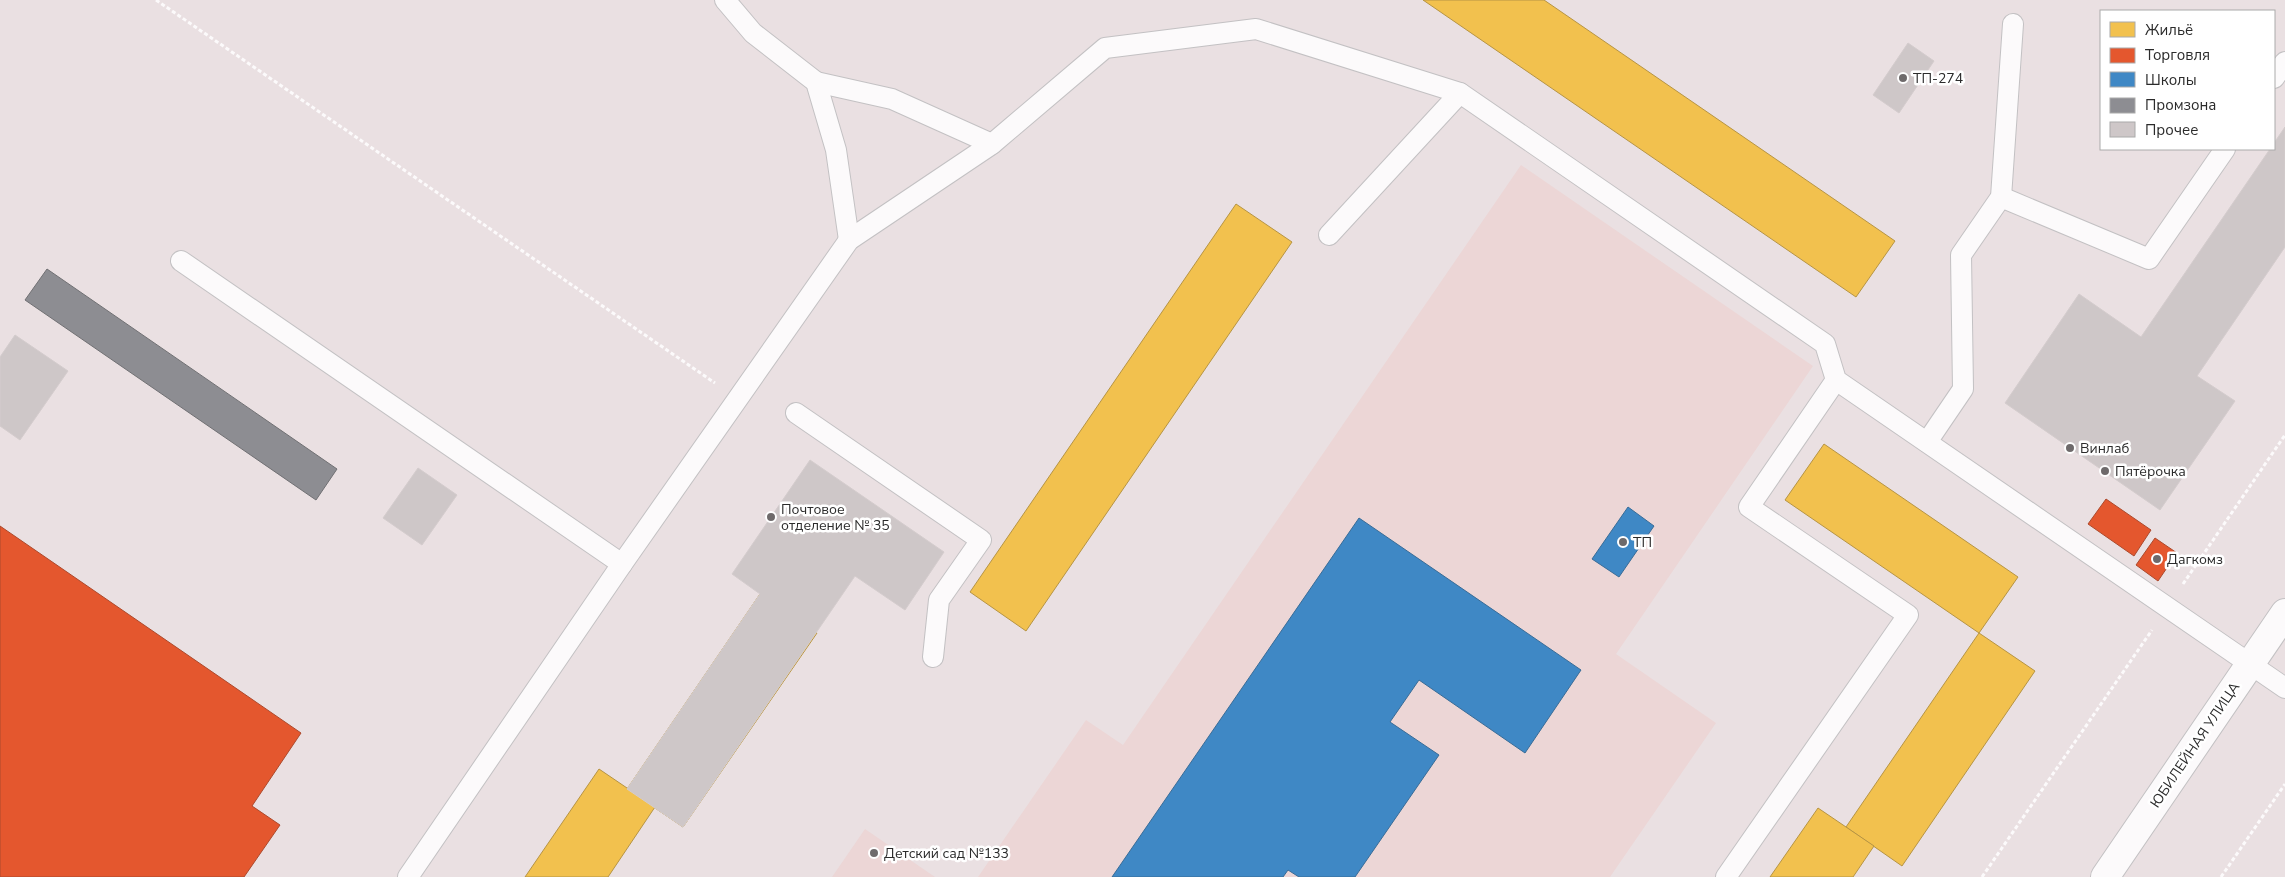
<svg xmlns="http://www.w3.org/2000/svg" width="2285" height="877" font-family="'Nunito Sans',sans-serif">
<rect width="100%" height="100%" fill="#eae0e2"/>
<!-- education -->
<g fill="#ecd6d6">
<path d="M1521,165L1813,366L1616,654L1716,723L1610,877H978L1086,720L1123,745Z"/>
<path d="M865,829L935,877H832Z"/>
</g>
<!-- homes -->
<g fill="#f2c14e" stroke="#b69444">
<path d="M1423,0H1544L1895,241L1856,297Z"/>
<path d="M1236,204L1292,242L1026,631L970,592Z"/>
<path d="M1824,444L2018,577L1979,633L1785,500Z"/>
<path d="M760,594L817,633L683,827L627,789Z"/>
<path d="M1979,633L2035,671L1902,866L1846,827Z"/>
<path d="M599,769L655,807L608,877H525Z"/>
<path d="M1818,808L1874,846L1853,877H1770Z"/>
</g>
<!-- shops -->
<g fill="#e4572e" stroke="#ac4a2d">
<path d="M2106,499L2151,530L2134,556L2088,524Z"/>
<path d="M0,526L301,733L252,806L280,825L244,877H0Z"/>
<path d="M2155,538L2177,553L2158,581L2136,565Z"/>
</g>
<!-- schools -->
<g fill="#3f88c5" stroke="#396c97">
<path d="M1628,507L1654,526L1619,577L1592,559Z"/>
<path d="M1359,518L1581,670L1525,753L1419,680L1390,722L1439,755L1355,877H1299L1288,870L1283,877H1112Z"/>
</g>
<!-- industry -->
<path fill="#8d8d92" stroke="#707073" d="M47,269L337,469L316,500L25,300Z"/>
<!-- building -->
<g fill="#cec7c8" stroke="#d4cccd">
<path d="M1908,43L1934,61L1899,113L1873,95Z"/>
<path d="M2285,127V247L2197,376L2235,401L2160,510L2005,403L2079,294L2141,337L2270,149H2274V143Z"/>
<path d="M15,335L68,371L20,440L0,426V357Z"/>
<path d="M810,460L944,552L905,610L855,576L683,827L627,789L760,594L732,574Z"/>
<path d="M418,468L457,495L422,545L383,518Z"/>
</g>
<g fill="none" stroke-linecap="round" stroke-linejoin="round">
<defs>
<g id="lane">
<path d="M725,0L753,33L816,82L836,150L849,240"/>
<path d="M2274,78L2285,62"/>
<path d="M816,82L892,99L992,144"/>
<path d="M2001,197L2149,259L2225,149"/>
<path d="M1329,235L1460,93"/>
<path d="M181,261L622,564"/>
<path d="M796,413L981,540L939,600L933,657"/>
<path d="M1927,442L1963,389L1961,255L2001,197L2013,24"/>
<path d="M408,877L622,564L849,240L992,144L1105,48L1256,29L1460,93L1825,344L1836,380L2285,688"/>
<path d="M1726,877L1908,615L1749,507L1836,380"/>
</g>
<path id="secondary" d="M2105,877L2285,613"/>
</defs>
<!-- lane casing -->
<use href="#lane" stroke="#c3c1c3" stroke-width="22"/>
<!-- secondary casing -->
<use href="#secondary" stroke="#c3c1c3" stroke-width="30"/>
<!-- path -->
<g stroke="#fcfafb" stroke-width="3" stroke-dasharray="4 2.5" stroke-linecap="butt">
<path d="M156,0L715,383"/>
<path d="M2183,584L2285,435"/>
<path d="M1982,877L2152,630"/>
<path d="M2221,877L2285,784"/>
</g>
<!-- lane -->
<use href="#lane" stroke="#fcfafb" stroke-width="20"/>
<!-- secondary -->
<use href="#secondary" stroke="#fcfafb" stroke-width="28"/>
</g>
<!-- markers -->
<g fill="#6e6a6b" stroke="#fff" stroke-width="2">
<circle cx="1903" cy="78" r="5"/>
<circle cx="2070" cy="448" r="5"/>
<circle cx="2105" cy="471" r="5"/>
<circle cx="771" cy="517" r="5"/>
<circle cx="1623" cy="542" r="5"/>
<circle cx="2157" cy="559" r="5"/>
<circle cx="874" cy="853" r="5"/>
</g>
<g text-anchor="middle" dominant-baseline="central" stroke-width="5" stroke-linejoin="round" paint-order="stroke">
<!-- poi labels -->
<g font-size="14" fill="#2b2b2b" stroke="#fff" text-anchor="start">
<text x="1913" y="78">ТП-274</text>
<text x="2080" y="448">Винлаб</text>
<text x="2115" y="471">Пятёрочка</text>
<text x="781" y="509">Почтовое<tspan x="781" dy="16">отделение № 35</tspan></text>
<text x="1633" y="542">ТП</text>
<text x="2167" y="559">Дагкомз</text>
<text x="884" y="853">Детский сад №133</text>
</g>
<!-- street labels -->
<g font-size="14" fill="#2b2b2b" stroke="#fff">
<text transform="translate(2195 745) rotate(-56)">ЮБИЛЕЙНАЯ УЛИЦА</text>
</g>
</g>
<!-- legend -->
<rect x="2100" y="10" width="175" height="140" fill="#ffffff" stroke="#aaaaaa"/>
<rect x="2110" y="22" width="25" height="15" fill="#f2c14e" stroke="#aaaaaa"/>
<text x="2145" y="35" font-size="15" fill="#2b2b2b">Жильё</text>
<rect x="2110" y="48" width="25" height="15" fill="#e4572e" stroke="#aaaaaa"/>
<text x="2145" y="60" font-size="15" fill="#2b2b2b">Торговля</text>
<rect x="2110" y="72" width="25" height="15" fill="#3f88c5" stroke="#aaaaaa"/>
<text x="2145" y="85" font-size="15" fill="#2b2b2b">Школы</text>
<rect x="2110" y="98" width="25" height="15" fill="#8d8d92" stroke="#aaaaaa"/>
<text x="2145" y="110" font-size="15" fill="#2b2b2b">Промзона</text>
<rect x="2110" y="122" width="25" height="15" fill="#cec7c8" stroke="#aaaaaa"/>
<text x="2145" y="135" font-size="15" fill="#2b2b2b">Прочее</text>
</svg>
